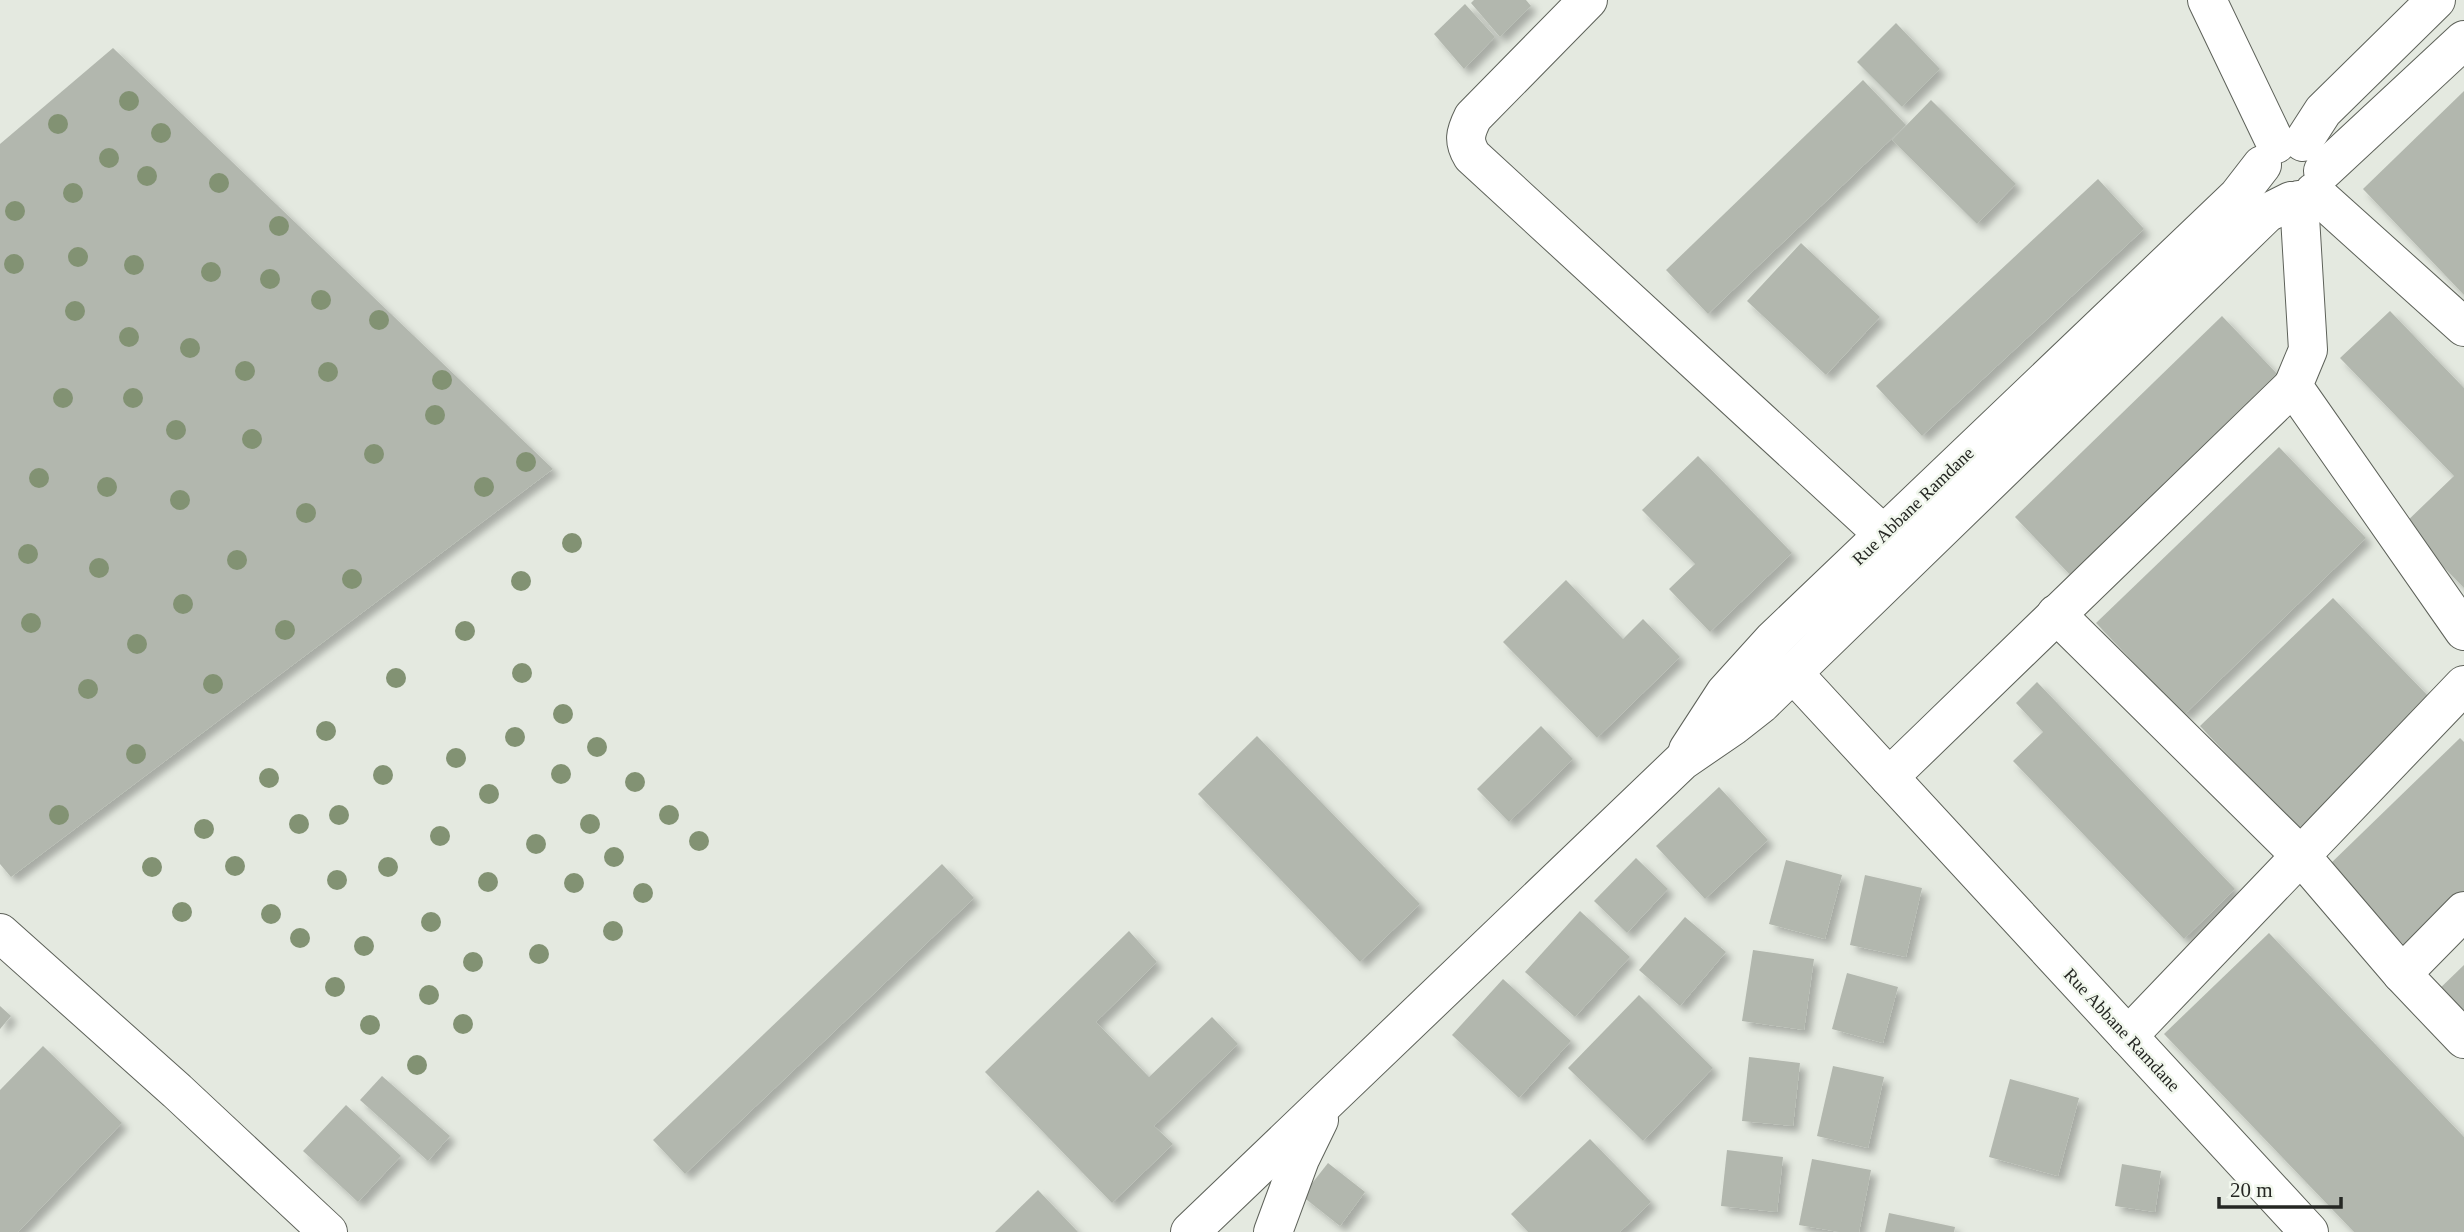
<svg xmlns="http://www.w3.org/2000/svg" width="2464" height="1232" font-family="'Times New Roman',serif">
<defs>
<filter id="shadow"><feDropShadow dx="6" dy="6" stdDeviation="3.5" flood-color="#0004"/></filter>
</defs>
<rect width="100%" height="100%" fill="#e4e9e0"/>
<!-- building -->
<g fill="#b2b7ae" filter="url(#shadow)">
<path d="M1474,0H1526L1531,6L1500,37L1471,3Z"/>
<path d="M1465,4L1495,37L1464,69L1434,34Z"/>
<path d="M1896,23L1940,69L1902,107L1857,62Z"/>
<path d="M113,48L553,469L11,877L0,864V144Z"/>
<path d="M1863,80L1906,125L1708,314L1666,270Z"/>
<path d="M2464,91V295L2363,189Z"/>
<path d="M1931,100L2016,184L1977,224L1892,140Z"/>
<path d="M2098,179L2144,229L1922,436L1876,386Z"/>
<path d="M1801,243L1880,317L1826,375L1747,301Z"/>
<path d="M2390,311L2464,388V588L2403,525L2454,476L2340,358Z"/>
<path d="M2222,316L2282,379L2075,580L2015,517Z"/>
<path d="M2279,447L2366,538L2184,715L2096,623Z"/>
<path d="M1698,456L1792,553L1710,632L1669,589L1695,564L1642,510Z"/>
<path d="M1566,580L1623,639L1643,619L1680,657L1597,738L1503,642Z"/>
<path d="M2333,598L2432,700L2298,829L2200,726Z"/>
<path d="M2037,682L2235,889L2184,939L2013,761L2043,732L2016,703Z"/>
<path d="M1541,726L1573,759L1509,822L1477,789Z"/>
<path d="M1257,736L1420,904L1360,962L1198,794Z"/>
<path d="M2460,738L2464,742V897L2409,950L2328,866Z"/>
<path d="M1719,787L1768,840L1705,899L1656,846Z"/>
<path d="M1636,858L1668,889L1627,933L1594,901Z"/>
<path d="M1786,860L1842,875L1825,939L1769,924Z"/>
<path d="M942,864L974,898L685,1174L653,1140Z"/>
<path d="M1865,875L1922,888L1906,957L1850,945Z"/>
<path d="M1580,911L1630,957L1575,1017L1525,972Z"/>
<path d="M1685,917L1726,952L1680,1006L1639,970Z"/>
<path d="M1129,931L1157,962L1096,1022L1149,1077L1212,1017L1238,1044L1154,1126L1173,1144L1112,1203L985,1072Z"/>
<path d="M2269,933L2464,1137V1232H2354L2164,1034Z"/>
<path d="M1753,950L1814,959L1804,1030L1742,1021Z"/>
<path d="M2464,965V1026L2434,994Z"/>
<path d="M1847,973L1898,987L1883,1043L1832,1029Z"/>
<path d="M1503,979L1571,1041L1519,1098L1452,1035Z"/>
<path d="M1639,995L1713,1068L1643,1141L1568,1068Z"/>
<path d="M0,1006L11,1016L0,1029Z"/>
<path d="M43,1046L122,1123L18,1232H0V1090Z"/>
<path d="M1749,1057L1800,1063L1793,1126L1742,1121Z"/>
<path d="M1833,1066L1884,1077L1868,1148L1817,1136Z"/>
<path d="M382,1076L450,1136L428,1161L360,1100Z"/>
<path d="M2010,1079L2079,1098L2058,1176L1989,1157Z"/>
<path d="M346,1105L401,1156L358,1202L303,1151Z"/>
<path d="M1590,1139L1651,1202L1620,1232H1528L1511,1214Z"/>
<path d="M1727,1150L1783,1157L1777,1212L1721,1206Z"/>
<path d="M1812,1159L1871,1170L1859,1232H1839L1799,1225Z"/>
<path d="M1328,1163L1365,1192L1340,1226L1302,1196Z"/>
<path d="M2122,1164L2161,1171L2155,1212L2115,1206Z"/>
<path d="M1038,1190L1078,1232H995Z"/>
<path d="M1889,1213L1955,1227L1954,1232H1885Z"/>
</g>
<g fill="none" stroke-linecap="round" stroke-linejoin="round">
<defs>
<g id="minor">
<path d="M1588,0L1473,117C1465,133 1463,141 1472,156L1883,534"/>
<path d="M2207,0L2276,144"/>
<path d="M2303,142L2323,111L2436,0"/>
<path d="M2323,171L2464,40"/>
<path d="M2314,192L2464,327"/>
<path d="M2299,200L2308,350L2293,386L2464,631"/>
<path d="M2056,614L2301,856L2402,974L2464,1039"/>
<path d="M1793,673L2309,1232"/>
<path d="M1688,750L1725,693L1773,640L2238,196L2262,165"/>
<path d="M1889,777L2293,386"/>
<path d="M0,933L177,1091L328,1232"/>
<path d="M2402,974L2464,911"/>
<path d="M2128,1036L2464,685"/>
<path d="M1190,1232L1682,761L1733,726L1761,704L2267,213L2291,201"/>
<path d="M1273,1232L1300,1159L1319,1120"/>
</g>
</defs>
<!-- minor casing -->
<use href="#minor" stroke="#5d6159" stroke-width="40"/>
<!-- minor -->
<use href="#minor" stroke="#fff" stroke-width="38"/>
</g>
<!-- trees -->
<g fill="#829273">
<circle cx="129" cy="101" r="10"/>
<circle cx="58" cy="124" r="10"/>
<circle cx="161" cy="133" r="10"/>
<circle cx="109" cy="158" r="10"/>
<circle cx="147" cy="176" r="10"/>
<circle cx="219" cy="183" r="10"/>
<circle cx="73" cy="193" r="10"/>
<circle cx="15" cy="211" r="10"/>
<circle cx="279" cy="226" r="10"/>
<circle cx="78" cy="257" r="10"/>
<circle cx="14" cy="264" r="10"/>
<circle cx="134" cy="265" r="10"/>
<circle cx="211" cy="272" r="10"/>
<circle cx="270" cy="279" r="10"/>
<circle cx="321" cy="300" r="10"/>
<circle cx="75" cy="311" r="10"/>
<circle cx="379" cy="320" r="10"/>
<circle cx="129" cy="337" r="10"/>
<circle cx="190" cy="348" r="10"/>
<circle cx="245" cy="371" r="10"/>
<circle cx="328" cy="372" r="10"/>
<circle cx="442" cy="380" r="10"/>
<circle cx="63" cy="398" r="10"/>
<circle cx="133" cy="398" r="10"/>
<circle cx="435" cy="415" r="10"/>
<circle cx="176" cy="430" r="10"/>
<circle cx="252" cy="439" r="10"/>
<circle cx="374" cy="454" r="10"/>
<circle cx="526" cy="462" r="10"/>
<circle cx="39" cy="478" r="10"/>
<circle cx="107" cy="487" r="10"/>
<circle cx="484" cy="487" r="10"/>
<circle cx="180" cy="500" r="10"/>
<circle cx="306" cy="513" r="10"/>
<circle cx="572" cy="543" r="10"/>
<circle cx="28" cy="554" r="10"/>
<circle cx="237" cy="560" r="10"/>
<circle cx="99" cy="568" r="10"/>
<circle cx="352" cy="579" r="10"/>
<circle cx="521" cy="581" r="10"/>
<circle cx="183" cy="604" r="10"/>
<circle cx="31" cy="623" r="10"/>
<circle cx="285" cy="630" r="10"/>
<circle cx="465" cy="631" r="10"/>
<circle cx="137" cy="644" r="10"/>
<circle cx="522" cy="673" r="10"/>
<circle cx="396" cy="678" r="10"/>
<circle cx="213" cy="684" r="10"/>
<circle cx="88" cy="689" r="10"/>
<circle cx="563" cy="714" r="10"/>
<circle cx="326" cy="731" r="10"/>
<circle cx="515" cy="737" r="10"/>
<circle cx="597" cy="747" r="10"/>
<circle cx="136" cy="754" r="10"/>
<circle cx="456" cy="758" r="10"/>
<circle cx="561" cy="774" r="10"/>
<circle cx="383" cy="775" r="10"/>
<circle cx="269" cy="778" r="10"/>
<circle cx="635" cy="782" r="10"/>
<circle cx="489" cy="794" r="10"/>
<circle cx="59" cy="815" r="10"/>
<circle cx="339" cy="815" r="10"/>
<circle cx="669" cy="815" r="10"/>
<circle cx="299" cy="824" r="10"/>
<circle cx="590" cy="824" r="10"/>
<circle cx="204" cy="829" r="10"/>
<circle cx="440" cy="836" r="10"/>
<circle cx="699" cy="841" r="10"/>
<circle cx="536" cy="844" r="10"/>
<circle cx="614" cy="857" r="10"/>
<circle cx="235" cy="866" r="10"/>
<circle cx="152" cy="867" r="10"/>
<circle cx="388" cy="867" r="10"/>
<circle cx="337" cy="880" r="10"/>
<circle cx="488" cy="882" r="10"/>
<circle cx="574" cy="883" r="10"/>
<circle cx="643" cy="893" r="10"/>
<circle cx="182" cy="912" r="10"/>
<circle cx="271" cy="914" r="10"/>
<circle cx="431" cy="922" r="10"/>
<circle cx="613" cy="931" r="10"/>
<circle cx="300" cy="938" r="10"/>
<circle cx="364" cy="946" r="10"/>
<circle cx="539" cy="954" r="10"/>
<circle cx="473" cy="962" r="10"/>
<circle cx="335" cy="987" r="10"/>
<circle cx="429" cy="995" r="10"/>
<circle cx="463" cy="1024" r="10"/>
<circle cx="370" cy="1025" r="10"/>
<circle cx="417" cy="1065" r="10"/>
</g>
<g text-anchor="middle" dominant-baseline="central" stroke-width="5" stroke-linejoin="round" paint-order="stroke">
<!-- street labels -->
<g font-size="18" fill="#252723" stroke="#f1f7ed">
<text transform="translate(1913 506) rotate(-44)">Rue Abbane Ramdane</text>
<text transform="translate(2122 1030) rotate(47)">Rue Abbane Ramdane</text>
</g>
</g>
<!-- scale -->
<path d="M2219 1197v10h122v-10" fill="none" stroke="#252723" stroke-width="3.5"/>
<text x="2230" y="1197" font-size="21" fill="#252723" stroke="#f1f7ed" stroke-width="5" paint-order="stroke">20 m</text>
</svg>
